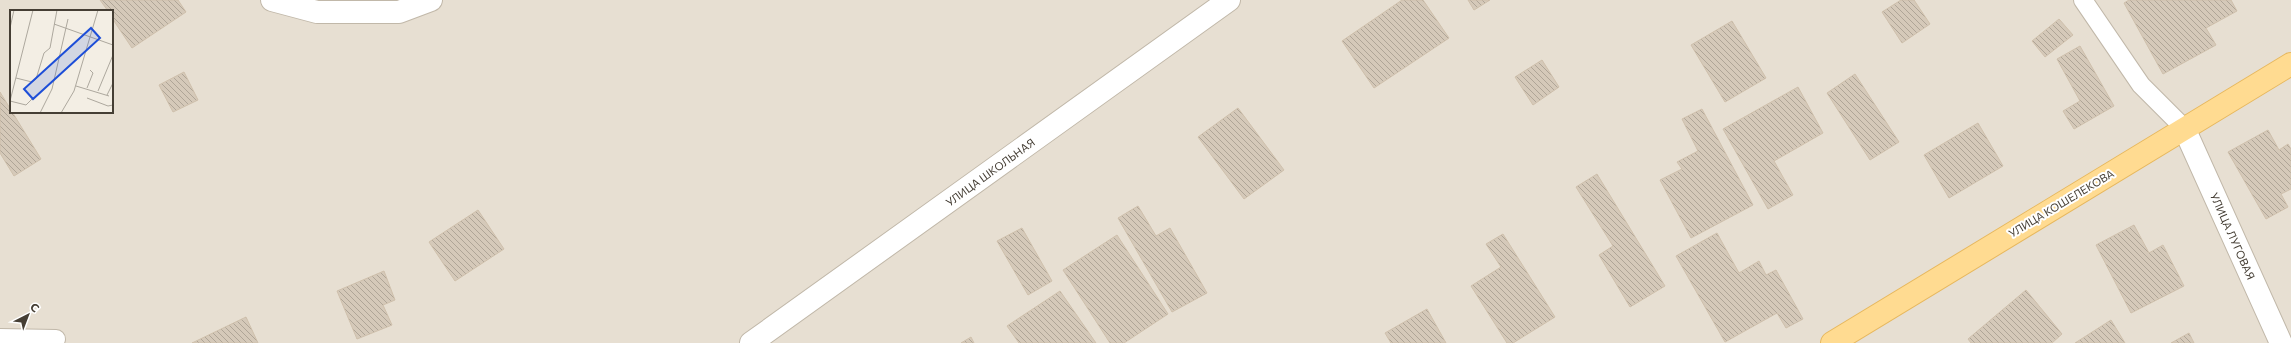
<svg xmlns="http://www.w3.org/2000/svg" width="2291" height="343" font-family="Commissioner,sans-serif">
<defs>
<pattern id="building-back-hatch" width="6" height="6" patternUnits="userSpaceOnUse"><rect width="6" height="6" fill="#d5c9b9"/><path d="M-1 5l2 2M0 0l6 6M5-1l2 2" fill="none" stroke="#afa597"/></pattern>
</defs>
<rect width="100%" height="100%" fill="#f3eee4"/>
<!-- residential -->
<path fill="#e7dfd2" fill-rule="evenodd" d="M0,0H2291V343H0ZM11,11H112V112H11Z"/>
<!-- building -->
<g fill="url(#building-back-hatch)" stroke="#cfc0ac">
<path d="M100,0H178L186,12L132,48L112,18V11H108Z"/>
<path d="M1402,0H1423L1449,38L1374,88L1342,41Z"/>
<path d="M1468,0H1490L1474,10Z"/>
<path d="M1901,0H1914L1930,24L1902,43L1882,12Z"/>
<path d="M2129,0H2231L2237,11L2206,28L2216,45L2163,74L2124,3Z"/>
<path d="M2059,19L2073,35L2045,57L2032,41Z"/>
<path d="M1732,21L1766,78L1725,102L1691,45Z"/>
<path d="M2080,46L2114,106L2074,129L2063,111L2080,101L2057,59Z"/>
<path d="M1542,60L1559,87L1533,105L1515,77Z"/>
<path d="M184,72L198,100L173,112L159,85Z"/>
<path d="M1855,74L1899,142L1870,160L1827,93Z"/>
<path d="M1798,87L1823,133L1774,161L1793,195L1768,209L1723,129Z"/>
<path d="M0,92L41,159L14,176L0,153Z"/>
<path d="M1238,108L1284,170L1244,199L1198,137Z"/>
<path d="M1702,109L1753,205L1691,238L1660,180L1682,169L1677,162L1698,151L1682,119Z"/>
<path d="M1978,123L2003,166L1949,198L1924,155Z"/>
<path d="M2268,130L2279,150L2288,144L2291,149V189L2281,194L2288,207L2266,219L2228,152Z"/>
<path d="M1597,174L1665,286L1630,307L1599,255L1613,246L1576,187Z"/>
<path d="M1138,206L1156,236L1170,228L1207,293L1172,312L1118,218Z"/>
<path d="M478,210L504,249L455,281L429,242Z"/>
<path d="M2134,225L2149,253L2163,245L2184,286L2131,313L2096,245Z"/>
<path d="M1022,228L1052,281L1028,295L997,241Z"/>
<path d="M1717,233L1739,273L1759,261L1766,275L1776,270L1803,319L1786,328L1777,313L1725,342L1676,256Z"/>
<path d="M1503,234L1555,317L1513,343H1507L1471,286L1501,267L1486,244Z"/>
<path d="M1117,235L1168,314L1124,343H1110L1063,270Z"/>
<path d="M384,271L395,300L383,305L392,325L357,339L337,291Z"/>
<path d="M2026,290L2062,334L2052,343H1971L1968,339Z"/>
<path d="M1060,291L1096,343H1019L1007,326Z"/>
<path d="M1427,309L1446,343H1391L1385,333Z"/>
<path d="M246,317L258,343H192Z"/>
<path d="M2111,320L2125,343H2075Z"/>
<path d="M2189,333L2194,343H2171Z"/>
<path d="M971,337L974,343H961Z"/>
</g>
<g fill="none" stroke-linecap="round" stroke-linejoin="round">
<defs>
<g id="lane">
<path d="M2083,0L2141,85L2184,128"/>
<path d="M0,338L56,339"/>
</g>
<g id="street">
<path d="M272,0L317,12H399L431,0"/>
<path d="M2184,128L2281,343"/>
<path d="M751,343L1229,0"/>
</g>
<path id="primary" d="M1832,343L2291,64"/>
</defs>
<!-- lane casing -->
<use href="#lane" stroke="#c1b8a9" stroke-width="20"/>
<!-- street casing -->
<use href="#street" stroke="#c1b8a9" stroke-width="24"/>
<!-- primary casing -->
<use href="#primary" stroke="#e7b85e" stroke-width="24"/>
<!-- lane -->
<use href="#lane" stroke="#fff" stroke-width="18"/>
<!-- street -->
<use href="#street" stroke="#fff" stroke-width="22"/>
<!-- primary -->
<use href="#primary" stroke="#ffdb91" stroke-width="22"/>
</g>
<g text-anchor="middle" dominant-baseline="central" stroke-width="4" stroke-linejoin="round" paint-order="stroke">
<!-- street labels -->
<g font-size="11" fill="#453e34" stroke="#fff">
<text transform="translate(990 172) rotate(-36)">УЛИЦА ШКОЛЬНАЯ</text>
<text transform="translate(2061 203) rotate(-31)">УЛИЦА КОШЕЛЕКОВА</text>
<text transform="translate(2233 236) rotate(66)">УЛИЦА ЛУГОВАЯ</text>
</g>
</g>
<!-- overview -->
<g transform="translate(10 10)">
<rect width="103" height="103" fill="#f3eee4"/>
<path fill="none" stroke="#ada89e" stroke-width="1" d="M23,0L0,91L16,95L24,87M44,14L103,35M0,18L4,0M6,68L22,72L26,69L34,43L40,38L47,0M66,76L99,86M77,78L83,63L80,60M88,81L103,45M97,85L103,73M77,88L98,96L103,95M30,103L42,79L58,9M51,103L64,81L88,0"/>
<path fill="#1d4ed8" fill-opacity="0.15" stroke="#1d4ed8" stroke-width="2" d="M81,18L90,28L23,89L14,79Z"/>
<rect width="103" height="103" fill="none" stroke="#453e34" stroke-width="2"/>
</g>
<!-- north arrow -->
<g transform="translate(28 315) rotate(42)" stroke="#ffffff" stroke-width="3" paint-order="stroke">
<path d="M0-3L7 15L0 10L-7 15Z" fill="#453e34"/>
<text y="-6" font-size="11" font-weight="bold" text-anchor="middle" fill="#453e34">С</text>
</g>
</svg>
